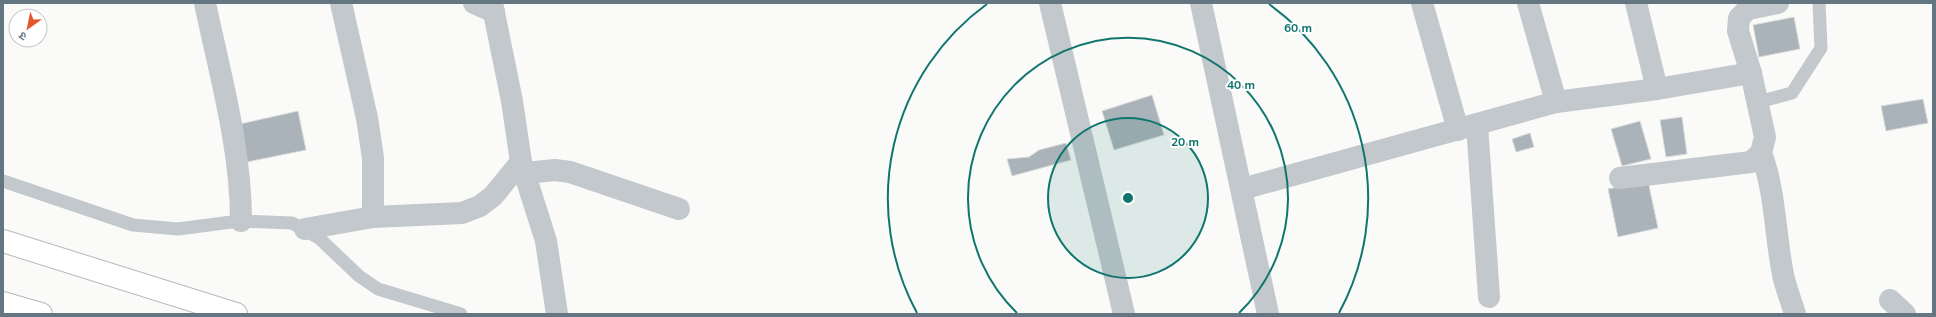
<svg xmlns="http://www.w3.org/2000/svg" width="1936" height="317" font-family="'Nunito Sans','Noto Sans Devanagari',sans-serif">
<rect width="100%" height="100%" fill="#fafaf8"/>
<!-- building -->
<g fill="#aab3b9" stroke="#dcdcda">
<path d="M1794,17L1800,49L1759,57L1753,25Z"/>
<path d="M1152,95L1164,135L1114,150L1102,111Z"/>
<path d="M1923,99L1928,123L1886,131L1881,106Z"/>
<path d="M298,111L306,150L247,162L240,124Z"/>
<path d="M1682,117L1687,154L1666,157L1660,120Z"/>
<path d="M1640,121L1651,159L1622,166L1611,129Z"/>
<path d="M1530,133L1534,147L1516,152L1512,139Z"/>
<path d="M1066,143L1071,160L1012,176L1007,159L1029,157L1039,150Z"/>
<path d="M1648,181L1658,228L1618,237L1608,189Z"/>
</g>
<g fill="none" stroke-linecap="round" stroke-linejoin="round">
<defs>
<g id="secondary">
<path d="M3,241L236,314"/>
<path d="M3,303L41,314"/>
</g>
</defs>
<!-- secondary casing -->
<use href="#secondary" stroke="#b3babf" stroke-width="24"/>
<!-- lane -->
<g stroke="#c3c8cc" stroke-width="13">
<path d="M1758,102L1792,93L1821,48L1819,3"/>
<path d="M3,181L133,225L178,229L239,221L292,223L319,238L359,276L378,289L461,314"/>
</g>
<!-- street -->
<g stroke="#c3c8cc" stroke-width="22">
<path d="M205,3C220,75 241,147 241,221"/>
<path d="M341,3L367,118L373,158V217"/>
<path d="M474,3L494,12"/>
<path d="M492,3L512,101L521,162L546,241L557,314"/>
<path d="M1050,3L1124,314"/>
<path d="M1201,3L1268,314"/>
<path d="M1422,3L1458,130"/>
<path d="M1528,3L1556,102"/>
<path d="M1636,3L1657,89"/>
<path d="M1477,125L1489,297"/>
<path d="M1761,153C1775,190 1775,231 1782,269C1784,284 1791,300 1795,314"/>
<path d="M525,173L555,170L570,172L679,209"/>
<path d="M1620,178L1751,162L1761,153L1765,137L1751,73L1738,31L1739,18L1748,9L1778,3"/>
<path d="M1242,189L1556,102L1657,89L1751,73"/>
<path d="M305,229L373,217L462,213L480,206L493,196L521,162"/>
<path d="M1890,300L1905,314"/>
</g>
<!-- secondary -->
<use href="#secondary" stroke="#fff" stroke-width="22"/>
</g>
<!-- distance rings -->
<circle cx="1128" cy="198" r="80" fill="#0f766e" fill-opacity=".12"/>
<g fill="none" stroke="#0f766e" stroke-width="2">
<circle cx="1128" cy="198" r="80"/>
<path d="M1017 313A160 160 0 1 1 1239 313"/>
<path d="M917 313A240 240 0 0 1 987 4M1269 4A240 240 0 0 1 1339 313"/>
</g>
<circle cx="1128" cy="198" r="6" fill="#0f766e" stroke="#fff" stroke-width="2"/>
<g font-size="12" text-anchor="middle" font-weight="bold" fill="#0f766e" stroke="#fff" stroke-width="4" stroke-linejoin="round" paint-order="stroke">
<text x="1298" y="32">60 m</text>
<text x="1241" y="89">40 m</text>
<text x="1185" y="146">20 m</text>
</g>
<!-- border -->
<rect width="1936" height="317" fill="none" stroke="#657683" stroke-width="8"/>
<!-- north arrow -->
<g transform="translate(28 28) rotate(213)"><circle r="19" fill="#ffffff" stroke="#c1c8cd"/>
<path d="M0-3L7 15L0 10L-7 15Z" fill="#e4572e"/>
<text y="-6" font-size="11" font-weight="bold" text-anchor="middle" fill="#657683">उ</text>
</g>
</svg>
